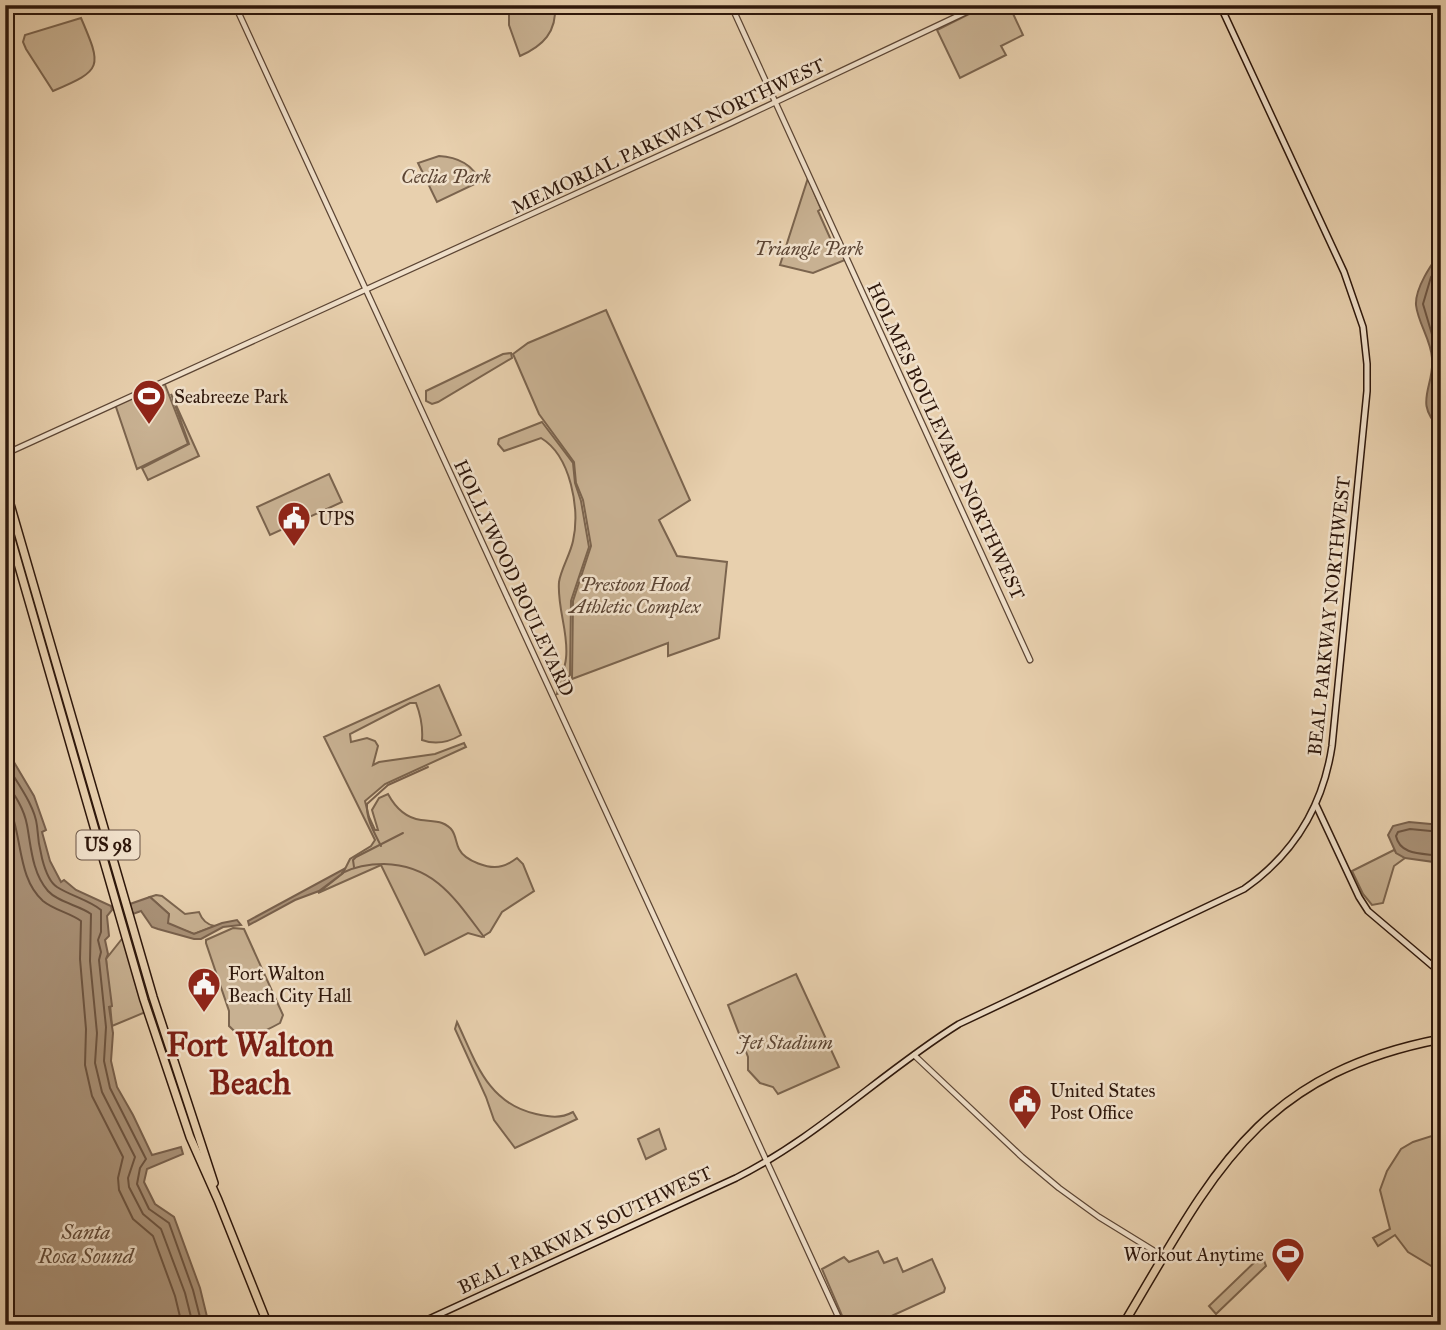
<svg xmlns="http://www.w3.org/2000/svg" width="1446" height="1330" font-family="'IM FELL Great Primer',serif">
<rect width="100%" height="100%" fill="#e8d0ae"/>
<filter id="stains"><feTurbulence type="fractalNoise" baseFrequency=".00286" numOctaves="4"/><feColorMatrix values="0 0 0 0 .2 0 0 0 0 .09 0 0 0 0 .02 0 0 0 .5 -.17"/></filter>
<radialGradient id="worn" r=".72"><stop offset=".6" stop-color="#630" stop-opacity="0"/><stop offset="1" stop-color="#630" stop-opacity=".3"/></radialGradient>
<!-- green -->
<g fill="#c8b192" stroke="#7b644e" stroke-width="2">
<path d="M513,5H555C557,32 543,46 520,56L509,25V9Z"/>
<path d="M987,5H1009L1023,35L1001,46L1006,55L960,78L937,30Z"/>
<path d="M81,18C102,67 103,70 53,91L26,49L23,42L25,35Z"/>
<path d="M439,156C457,157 475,165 479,182L437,202L418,163Z"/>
<path d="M808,178L821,209L818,211L835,249L837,252L841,251L845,260L813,273L780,265Z"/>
<path d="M606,310L690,500L659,520L677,556L727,562L719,638L668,656V643L572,679L573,601L591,546L583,500L576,483L574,462L539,414L513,354L528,343Z"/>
<path d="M511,353L512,358L438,402L432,404L426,401V391L503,354Z"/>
<path d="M164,382L188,444L137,469L115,404Z"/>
<path d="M171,394L199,456L148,480L142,468L189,444Z"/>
<path d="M542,422L573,463L575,483L581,501L589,547L571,601L570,675L565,680L560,693L557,694C558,681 565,671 566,658C569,633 557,608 559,582C561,569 570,555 573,541C580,509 571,456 541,438L504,451L498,444L499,439Z"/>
<path d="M329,474L342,502L270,535L257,507Z"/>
<path d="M439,685L461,735C449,742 435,745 422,740C423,727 421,716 416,703H410L350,734L351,742L367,738L375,741L378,746L373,765L379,762L435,754L464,743L466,747L385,784L365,801L369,817L375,830H378L372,810L379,798L388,794C395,807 406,818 421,820C428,821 436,821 442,823C457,829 454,839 459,849C465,861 490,870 502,866C507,865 513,861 517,858L523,864L534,891L502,912L490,932L482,937L468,933L425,955L381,865L318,893L343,873L350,859L371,846L375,840L324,737Z"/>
<path d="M1394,850L1405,858L1394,866L1383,903L1372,905L1363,894L1352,871Z"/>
<path d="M156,895L162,896L185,914L199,912C202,920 207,925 215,926L194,934L170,925L167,923L169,914L150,897Z"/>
<path d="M233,928L244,929L283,1015L280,1023C264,1032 244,1043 229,1026V1011L206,943V940Z"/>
<path d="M125,935L148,1011L112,1026L106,959Z"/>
<path d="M796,974L839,1067L778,1094L773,1087L760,1083L748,1070V1057L728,1005Z"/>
<path d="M457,1022C476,1062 487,1103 536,1114C550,1117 560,1119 573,1112L577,1119L515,1148L494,1120L486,1097L455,1029Z"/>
<path d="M659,1129L666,1149L646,1159L638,1139Z"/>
<path d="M1441,1133V1268L1438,1270L1408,1252L1395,1235L1378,1246L1373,1238L1390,1229L1380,1190L1387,1171L1401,1149L1413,1142Z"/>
<path d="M878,1251L884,1263L897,1258L903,1272L932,1259L945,1288L944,1292L872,1325H846L822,1269L844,1257L849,1262Z"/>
<path d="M1262,1255L1266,1266L1216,1314L1209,1306Z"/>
</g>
<!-- water -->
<g fill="#a99177" stroke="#78604c" stroke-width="2">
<path d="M1441,251V429C1412,403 1435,387 1432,358C1431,340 1418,323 1416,305C1415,288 1431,265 1441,251Z"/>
<path d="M5,747L34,796L46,830L42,832L50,861L61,882L64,880L76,890L111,906L112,910L107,916L109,936L105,940L108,954L106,959L112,1006L109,1007L113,1033L111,1061L117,1087L133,1115L152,1155L181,1147L183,1154L147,1169L144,1182L155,1204L174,1217L200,1288L209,1325H5Z"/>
<path d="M1409,822L1441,825V863L1405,858L1396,853L1388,835L1393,826Z"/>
<path d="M344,869L343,873L319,891L295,900L249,925L248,921Z"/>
<path d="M150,897L169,914L168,923L194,934L222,923L237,920L241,925L223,927L201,939H194L158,929L152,927L141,911L133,914L130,904Z"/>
</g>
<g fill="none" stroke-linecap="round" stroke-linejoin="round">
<!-- shore -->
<g stroke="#6c5441" stroke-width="2">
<path d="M1441,263L1431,277L1423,304L1439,358L1432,399L1441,420"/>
<path d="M5,762C15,780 35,805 37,826C38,841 43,878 57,887C71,896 89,900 101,910V932L98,940L101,952L99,960L106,1027L104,1061L110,1088L146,1159L140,1168L137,1184L149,1209L169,1223L193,1290L202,1325"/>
<path d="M5,781C14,794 24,808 27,825C31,846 32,873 48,891C59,903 79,905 91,914L90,961L97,1033L95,1063L102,1092L135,1157L128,1178L129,1187L143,1214L161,1229L185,1293L193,1325"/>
<path d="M5,800C24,830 15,876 43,901C54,910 70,913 81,921L80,959L86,1029L85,1065L92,1096L123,1157L118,1178L119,1190L133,1219L153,1236L175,1296L182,1325"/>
<path d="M1441,832L1410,829L1398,832L1396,836C1400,856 1424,853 1441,856"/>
</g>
<!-- stream -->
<g stroke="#78604c" stroke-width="2">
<path d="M381,846C374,832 366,819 367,804L388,785L428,767"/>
<path d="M354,867L353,860L356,857L403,833"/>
<path d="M342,873C356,866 368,864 384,864C435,865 456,900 484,937"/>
</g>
<defs>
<g id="tertiary">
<path d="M235,5L842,1325"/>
<path d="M731,5L1030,660"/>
<path d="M5,454L729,124L981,5"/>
<path d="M914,1055L1022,1157L1059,1188L1099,1217L1164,1257"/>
</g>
<g id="secondary">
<path d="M1316,805L1359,897L1368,911L1441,973"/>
<path d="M416,1325L736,1178C818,1137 882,1072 959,1024L1244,889C1294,854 1323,806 1332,746L1367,391V364L1363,327L1344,272L1220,5"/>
</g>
<g id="trunk">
<path d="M5,487L153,997L214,1183"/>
<path d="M5,518L144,1000L190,1137L218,1200L268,1325"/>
<path d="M1123,1325C1212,1176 1255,1075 1441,1039"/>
</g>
</defs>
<!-- tertiary casing -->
<use href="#tertiary" stroke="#5c4534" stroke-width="7"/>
<!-- secondary casing -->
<use href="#secondary" stroke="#2e170b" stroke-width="8"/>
<!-- trunk casing -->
<use href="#trunk" stroke="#2e170b" stroke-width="10"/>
<!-- tertiary -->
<use href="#tertiary" stroke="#f0e0ca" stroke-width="4.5"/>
<!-- secondary -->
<use href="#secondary" stroke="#f0e0ca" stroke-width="5"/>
<!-- trunk -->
<use href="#trunk" stroke="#e8d0ae" stroke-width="7"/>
</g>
<!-- icons -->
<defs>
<symbol id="stadium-pin" viewBox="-11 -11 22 30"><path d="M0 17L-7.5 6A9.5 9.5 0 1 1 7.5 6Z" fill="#8f2418" stroke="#f0e0ca"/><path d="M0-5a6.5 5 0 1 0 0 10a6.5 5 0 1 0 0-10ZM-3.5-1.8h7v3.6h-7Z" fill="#fff"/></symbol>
<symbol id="civic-pin" viewBox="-11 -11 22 30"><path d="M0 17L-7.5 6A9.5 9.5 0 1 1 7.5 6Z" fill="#8f2418" stroke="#f0e0ca"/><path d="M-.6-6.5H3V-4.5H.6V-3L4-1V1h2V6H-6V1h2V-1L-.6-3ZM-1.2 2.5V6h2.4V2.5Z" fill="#fff"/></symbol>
</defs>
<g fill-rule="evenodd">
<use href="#stadium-pin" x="130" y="377" width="38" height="52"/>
<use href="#civic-pin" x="275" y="499" width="38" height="52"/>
<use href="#civic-pin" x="185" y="965" width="38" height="52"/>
<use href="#civic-pin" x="1006" y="1082" width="38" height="52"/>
<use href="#stadium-pin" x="1269" y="1235" width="38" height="52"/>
</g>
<g text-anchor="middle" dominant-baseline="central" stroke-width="5" stroke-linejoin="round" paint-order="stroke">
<!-- shield labels -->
<rect fill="#f0e0ca" stroke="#685344" stroke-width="2" x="76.5" y="830.5" width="63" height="29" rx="5"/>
<g font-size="18" font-weight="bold" fill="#2e170b">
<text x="108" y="845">US 98</text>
</g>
<!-- street labels -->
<g font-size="19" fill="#2e170b" stroke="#f0e0ca">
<text transform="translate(668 136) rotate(-25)">MEMORIAL PARKWAY NORTHWEST</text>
<text transform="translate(946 441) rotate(65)">HOLMES BOULEVARD NORTHWEST</text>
<text transform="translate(514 578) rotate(65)">HOLLYWOOD BOULEVARD</text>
<text transform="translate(1329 616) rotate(-84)">BEAL PARKWAY NORTHWEST</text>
<text transform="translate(585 1230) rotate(-25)">BEAL PARKWAY SOUTHWEST</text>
</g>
<!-- park labels -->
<g font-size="19" font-style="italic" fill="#5c4534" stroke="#f0e0ca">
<text x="446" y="176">Ceclia Park</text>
<text x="809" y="248">Triangle Park</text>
<text x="635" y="584">Prestoon Hood<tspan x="635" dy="22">Athletic Complex</tspan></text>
<text x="785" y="1042">Jet Stadium</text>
</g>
<!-- poi labels -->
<g font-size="19" fill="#2e170b" stroke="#f0e0ca" text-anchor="start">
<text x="174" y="396">Seabreeze Park</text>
<text x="318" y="518">UPS</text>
<text x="228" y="973">Fort Walton<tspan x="228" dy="22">Beach City Hall</tspan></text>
<text x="1050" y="1090">United States<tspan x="1050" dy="22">Post Office</tspan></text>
<text x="1264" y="1254" text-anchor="end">Workout Anytime</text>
</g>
<!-- water labels -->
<g font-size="21" font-style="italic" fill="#5f4836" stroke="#f0e0ca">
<text x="86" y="1232">Santa<tspan x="86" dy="24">Rosa Sound</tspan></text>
</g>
<!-- town labels -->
<g font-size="33" font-weight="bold" fill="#7a1f14" stroke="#f0e0ca">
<text x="250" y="1045">Fort Walton<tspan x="250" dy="38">Beach</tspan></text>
</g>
</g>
<!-- margin -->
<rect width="1446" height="1330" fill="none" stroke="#e8d0ae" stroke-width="28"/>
<rect x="7" y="7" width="1432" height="1316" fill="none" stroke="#2e170b" stroke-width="3.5"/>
<rect x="14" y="14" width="1418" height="1302" fill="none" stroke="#2e170b" stroke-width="2"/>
<rect width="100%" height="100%" filter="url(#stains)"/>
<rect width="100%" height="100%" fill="url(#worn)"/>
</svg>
